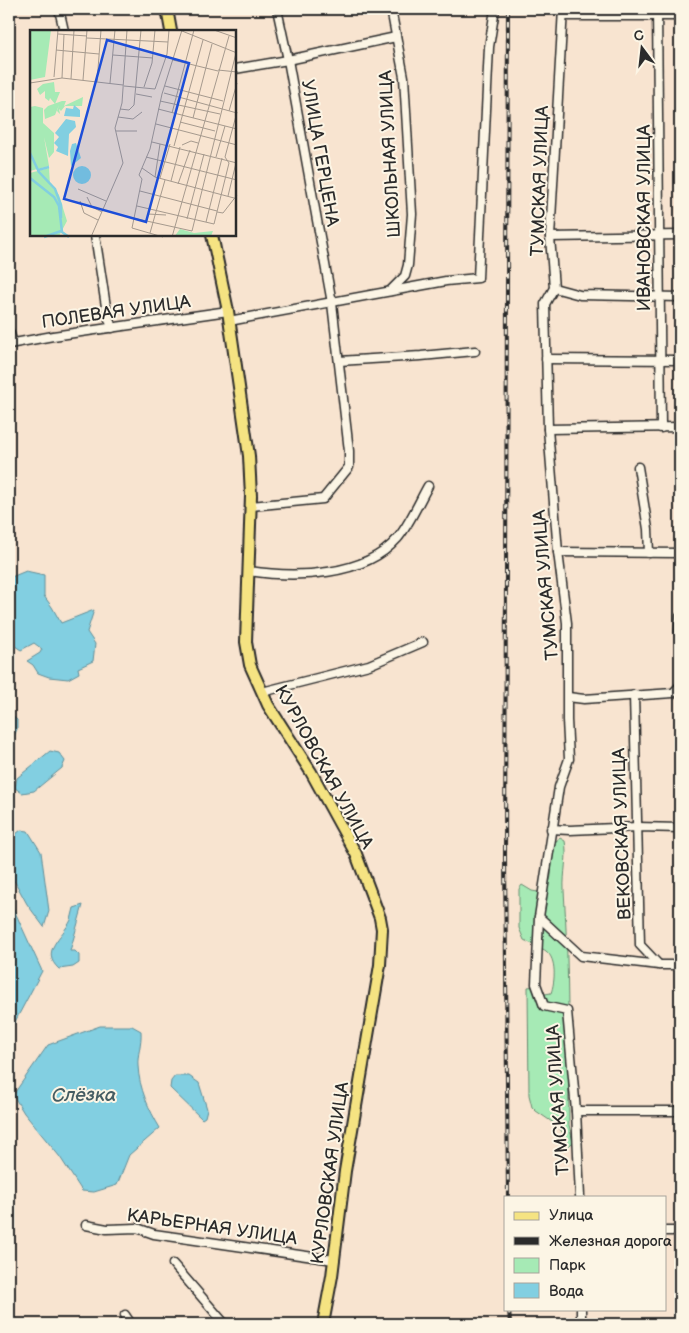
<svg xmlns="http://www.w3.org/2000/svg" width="689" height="1333" font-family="'Balsamiq Sans',sans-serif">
<rect width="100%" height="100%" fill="#f8e4d0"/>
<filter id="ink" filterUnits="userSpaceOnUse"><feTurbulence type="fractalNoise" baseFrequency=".02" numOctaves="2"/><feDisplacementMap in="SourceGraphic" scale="10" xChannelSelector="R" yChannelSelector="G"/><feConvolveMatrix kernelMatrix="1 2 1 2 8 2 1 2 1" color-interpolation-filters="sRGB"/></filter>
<g filter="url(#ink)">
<!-- green -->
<path fill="#a6eab5" stroke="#688a70" d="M560,838L565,841C568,856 563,874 564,890C569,968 568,1047 569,1125L573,1142L568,1147L565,1136L558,1126L536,1111L532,1107L529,1095L528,987L535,986L545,994L551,993C555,982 557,959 546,951C540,946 531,944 524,940L519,928V889L522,885L532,891L538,892C541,890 546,887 548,884C557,871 543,848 560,838Z"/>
<!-- water -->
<g fill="#82cfe1" stroke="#5f8d98">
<path d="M26,571L44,575V596L52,607L61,623L94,610L87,632L95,644L93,661L78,668L79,673L68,679L49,677L38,673L33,665L27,661L40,653L42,649L34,643L21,650L9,642V578Z"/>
<path d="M9,713L17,720V729L9,748Z"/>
<path d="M50,751L59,753L65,761L62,768L34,791L22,793L15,788L17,778Z"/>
<path d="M21,830L28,831L41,852L49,911L44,927L27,904L15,882L9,875V843L14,840L16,834Z"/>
<path d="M9,899L42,971L9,1033Z"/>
<path d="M83,905L70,951H75L79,955V963L73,967L59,969C39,951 63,937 71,920C72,916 73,912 74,908Z"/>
<path d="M100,1026H132L141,1031C142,1044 137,1055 138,1066C139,1088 149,1110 160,1128L129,1155L117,1185L94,1192L82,1191L60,1157L24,1113L13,1095L48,1045Z"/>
<path d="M175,1076H189L199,1083L207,1109L205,1117L202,1119L170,1088L171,1081Z"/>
</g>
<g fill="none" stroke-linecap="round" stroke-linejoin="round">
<defs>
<g id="minor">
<path d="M59,9L64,31"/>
<path d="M563,9L550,237L554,288L545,304L548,429L558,552L567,623V720L569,759L559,787L539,917L536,984L544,1006L567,1011L576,1111L580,1197"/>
<path d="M657,9L661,428"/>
<path d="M563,16H680"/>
<path d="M235,69L288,60L396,37"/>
<path d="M95,235L107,313L112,328"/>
<path d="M550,237L680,235"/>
<path d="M554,288L580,295L680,297"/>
<path d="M390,291L405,276L408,265L412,214L404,77L391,9"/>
<path d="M229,321L446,281L478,278L489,47L495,9"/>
<path d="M9,331L13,343"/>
<path d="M9,344L53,336L228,311"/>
<path d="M546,359L680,360"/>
<path d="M339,361L421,356L475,351"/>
<path d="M548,429L680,427"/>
<path d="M638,467L648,529L649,553"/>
<path d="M251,506L323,499L349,467V451L332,303L288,60L277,9"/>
<path d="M558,552L680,553"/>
<path d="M249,571C295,578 364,577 397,539C408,527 419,502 428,486"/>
<path d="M679,632L680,617"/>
<path d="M262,692L369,665L423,642"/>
<path d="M634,695L640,945L659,965"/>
<path d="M568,697L584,699L673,693L680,686"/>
<path d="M551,829L570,830L638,827L680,828"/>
<path d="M539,917L581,956L659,965H680"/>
<path d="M576,1111H680"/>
<path d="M86,1225L107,1229L137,1228L154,1234L334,1260"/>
<path d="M665,1231H680"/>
<path d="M173,1264L225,1324"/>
<path d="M125,1315L131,1324"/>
<path d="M581,1324V1309"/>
</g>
<g id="major">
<path d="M167,9L171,31"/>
<path d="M212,235L228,311L249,456L251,496L246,642L250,665L268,705L311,772L356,854L380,918L382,929L380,965L345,1171L332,1276L323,1324"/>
</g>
</defs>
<!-- minor casing -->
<use href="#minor" stroke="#2b2b2b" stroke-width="11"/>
<!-- major casing -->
<use href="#major" stroke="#2b2b2b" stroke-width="14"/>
<!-- minor -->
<use href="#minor" stroke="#fcf5e5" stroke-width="8"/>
<!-- major -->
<use href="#major" stroke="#f5e382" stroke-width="10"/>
<defs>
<g id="rail">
<path d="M508,9L505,857L508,1197"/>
<path d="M509,1309L510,1324"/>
</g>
</defs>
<!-- rail casing -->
<use href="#rail" stroke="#2b2b2b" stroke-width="4"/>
<!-- rail -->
<use href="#rail" stroke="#fcf5e5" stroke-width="2" stroke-dasharray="5.5" stroke-linecap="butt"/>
</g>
</g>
<g text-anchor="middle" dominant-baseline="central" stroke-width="4" stroke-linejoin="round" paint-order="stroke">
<!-- street labels -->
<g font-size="18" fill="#2b2b2b" stroke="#fcf5e5">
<text transform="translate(320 153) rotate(80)">УЛИЦА ГЕРЦЕНА</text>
<text transform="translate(390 154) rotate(-93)">ШКОЛЬНАЯ УЛИЦА</text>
<text transform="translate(540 181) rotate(-88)">ТУМСКАЯ УЛИЦА</text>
<text transform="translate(644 218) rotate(-90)">ИВАНОВСКАЯ УЛИЦА</text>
<text transform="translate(116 312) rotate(-8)">ПОЛЕВАЯ УЛИЦА</text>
<text transform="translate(546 585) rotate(-95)">ТУМСКАЯ УЛИЦА</text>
<text transform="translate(324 767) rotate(61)">КУРЛОВСКАЯ УЛИЦА</text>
<text transform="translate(622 834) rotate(-92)">ВЕКОВСКАЯ УЛИЦА</text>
<text transform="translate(558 1100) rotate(-94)">ТУМСКАЯ УЛИЦА</text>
<text transform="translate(330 1173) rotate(-82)">КУРЛОВСКАЯ УЛИЦА</text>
<text transform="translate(212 1227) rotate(8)">КАРЬЕРНАЯ УЛИЦА</text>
</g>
<!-- water labels -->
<g font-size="19" font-style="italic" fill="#455c62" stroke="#fcf5e5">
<text x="84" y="1095">Слёзка</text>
</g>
</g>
<!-- overview -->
<g transform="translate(30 30)">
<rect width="206" height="206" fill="#f8e4d0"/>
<path d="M0,0H21L15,47L0,50ZM24,52L25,62H30L25,74L20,68L19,71L15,68V61L10,65L7,59L13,54ZM53,67L52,76H35L31,81L29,79L30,84L27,81L29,75L25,85L15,89L14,80L18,76L32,71H36L34,76ZM5,76L13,78V93L24,103V122L19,128L14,107L19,136L0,141V77ZM19,138L20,155L29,165L37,191L29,206H0V143ZM150,199L164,203L183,201L181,206L144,207Z" fill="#a6eab5"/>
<path d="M44,75L50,80V87L34,86L36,78L43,79ZM36,89L45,91L46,97L39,104L38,126L26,121L28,117L24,113L29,107L25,103ZM46,113L51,128L41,136L40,121L42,114ZM43 145a9 9 0 1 1 18 0a9 9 0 1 1-18 0Z" fill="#82cfe1"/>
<path fill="none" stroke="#82cfe1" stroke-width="2.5" d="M0,123L8,140L19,137M8,141L25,159L31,175V188M0,148L24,167L29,176L32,202L39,207M14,207L31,201"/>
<path fill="none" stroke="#a69a8e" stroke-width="1" d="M184,0L207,8M152,1L207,23M28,4L57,6M57,8L138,12M26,20L69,24M83,25L123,28M143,30L188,41M188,40L207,42M24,47L28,0M32,48L34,4M41,49L44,0M53,50L57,0M67,52L71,0M0,53L32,48L93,55M80,53L85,0M94,56L125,59L137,24L139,0M135,56L193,71M114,57L122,33L125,0M134,63L207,83M106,64L122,67M130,71L190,84M90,79L99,80L104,75L111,0M128,79L207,99M199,81L207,53M142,83L164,0M88,87L103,89L112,82M163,88L182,14M150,92L185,101M126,94L207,115M86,101H107M122,112L207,133M152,115L161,111L168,113M144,116L173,10M116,127L207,150M186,127L195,96M112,138L125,147L204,168M125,147L130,114M130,148L140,114M141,151L150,117M148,154L160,120M48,159L76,171M110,161L187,181M198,166L206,133M57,167L62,177L72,182M50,171L54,183L68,190M107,176L184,194L199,133L195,127L207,82M187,182L193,183L207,165M118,184L136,185M103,188L162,201L206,23M157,189L174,124M176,192L192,128M120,203L135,150M61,207L93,133L85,98L92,73L97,0M133,207L102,198L112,149L109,145L120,119L132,64L152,0M142,207L199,6"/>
<path fill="#1d4ed8" fill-opacity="0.15" stroke="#1d4ed8" stroke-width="2.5" d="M77,10L159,33L116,192L34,169Z"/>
<rect width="206" height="206" fill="none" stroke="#2b2b2b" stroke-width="2.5"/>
</g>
<!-- margin -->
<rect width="689" height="1333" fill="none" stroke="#fcf5e5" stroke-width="30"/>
<rect x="15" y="15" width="659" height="1303" fill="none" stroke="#2b2b2b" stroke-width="2" filter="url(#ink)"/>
<!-- legend -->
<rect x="504" y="1196" width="162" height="115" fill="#fcf5e5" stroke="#a8a49b"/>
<rect x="514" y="1212" width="25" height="8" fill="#f5e382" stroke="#a8a49b"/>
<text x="549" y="1220" font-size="15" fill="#2b2b2b">Улица</text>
<rect x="514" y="1237" width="25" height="8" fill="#2b2b2b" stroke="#a8a49b"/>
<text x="549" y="1246" font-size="15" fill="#2b2b2b">Железная дорога</text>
<rect x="514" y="1258" width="25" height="15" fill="#a6eab5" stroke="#a8a49b"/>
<text x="549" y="1270" font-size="15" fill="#2b2b2b">Парк</text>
<rect x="514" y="1283" width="25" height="15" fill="#82cfe1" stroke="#a8a49b"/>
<text x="549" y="1296" font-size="15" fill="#2b2b2b">Вода</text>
<!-- north arrow -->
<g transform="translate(642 48) rotate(345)" stroke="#fcf5e5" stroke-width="4" paint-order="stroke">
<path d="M0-4L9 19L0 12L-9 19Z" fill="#2b2b2b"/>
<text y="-8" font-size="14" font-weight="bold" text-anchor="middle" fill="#2b2b2b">С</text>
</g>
</svg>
